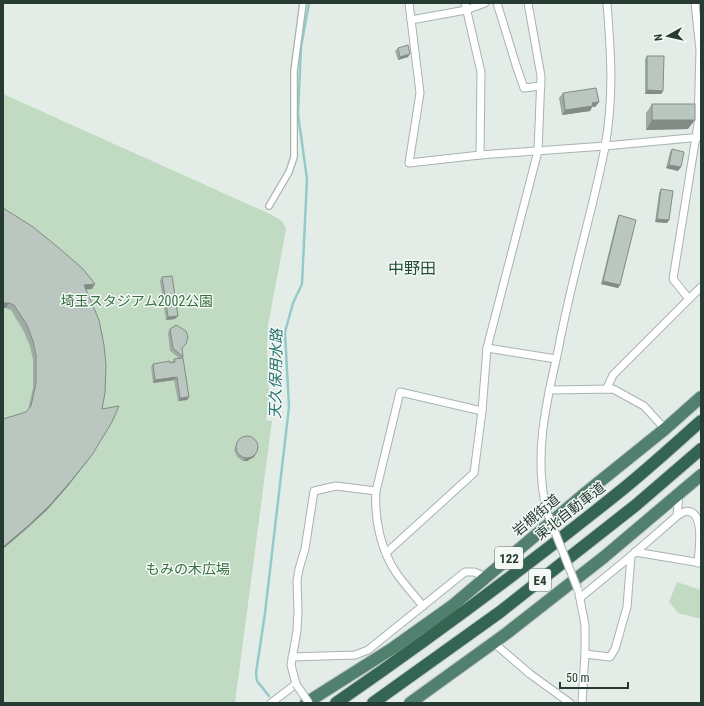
<svg xmlns="http://www.w3.org/2000/svg" width="704" height="706" font-family="'Roboto Condensed','Noto Sans JP',sans-serif">
<rect width="100%" height="100%" fill="#e4ece7"/>
<!-- green -->
<g fill="#c0dbc2">
<path d="M3,94L270,214L282,221L286,229L281,257L268,325L267,347L269,398L266,420L272,421L235,703H3Z"/>
<path d="M677,582L701,590V619L678,613L669,602Z"/>
</g>
<g fill="none" stroke-linecap="round" stroke-linejoin="round">
<!-- stream -->
<path stroke="#93cbca" stroke-width="2.5" d="M269,696L257,681L256,673L265,613L289,407L285,332L293,303L302,284L307,179L298,114L301,47L309,3"/>
<defs>
<path id="pedestrian" d="M269,206L289,172L294,157V71L303,3"/>
<g id="minor">
<path d="M409,3L420,93L409,163L480,155L605,146L701,137"/>
<path d="M465,3L481,72L480,155"/>
<path d="M497,3L516,65L524,88L541,86"/>
<path d="M411,20L466,10L485,3"/>
<path d="M689,299L673,279L698,124L700,50L695,3"/>
<path d="M487,348L556,359"/>
<path d="M607,388L613,375L701,287"/>
<path d="M549,390L613,389L644,406L665,429"/>
<path d="M547,512C533,458 546,403 558,351C562,329 567,307 572,286C583,239 596,194 605,147C614,97 611,53 607,3"/>
<path d="M677,516C682,513 685,510 691,512C704,518 699,549 698,563"/>
<path d="M635,552L701,563"/>
<path d="M386,553L474,473L482,411L487,348L538,151L541,76L528,3"/>
<path d="M579,594L585,625V654L582,703"/>
<path d="M581,597L631,556L677,516L679,495"/>
<path d="M423,606C414,595 405,585 397,574C381,551 374,519 376,491L400,392L482,411"/>
<path d="M494,643L530,674L570,703"/>
<path d="M585,654L610,657L615,649L627,607L631,556"/>
<path d="M292,657L355,655L368,650L465,572H474L486,577"/>
<path d="M271,703L296,684L291,665L297,631L298,610L297,581L299,569L305,549L314,491L336,486L376,491"/>
</g>
<g id="trunk">
<path d="M306,703L393,648L452,606L583,495L665,429L701,397"/>
<path d="M410,703L507,633L604,557L701,475"/>
</g>
<g id="motorway">
<path d="M336,703C434,635 530,564 623,489C650,467 675,444 701,421"/>
<path d="M373,703L500,612L636,505L701,449"/>
</g>
</defs>
<!-- pedestrian casing -->
<use href="#pedestrian" stroke="#a7b4ad" stroke-width="8"/>
<!-- minor casing -->
<use href="#minor" stroke="#a7b4ad" stroke-width="9"/>
<!-- trunk casing -->
<use href="#trunk" stroke="#c2c8c6" stroke-width="14"/>
<!-- motorway casing -->
<use href="#motorway" stroke="#c2c8c6" stroke-width="14"/>
<!-- pedestrian -->
<use href="#pedestrian" stroke="#fff" stroke-width="5.5"/>
<!-- minor -->
<use href="#minor" stroke="#fff" stroke-width="7"/>
<!-- trunk -->
<use href="#trunk" stroke="#51816e" stroke-width="12"/>
<!-- motorway -->
<use href="#motorway" stroke="#346553" stroke-width="12"/>
<defs>
<g id="minor-bridge">
<path d="M547,512L578,590"/>
<path d="M296,684L309,703"/>
</g>
</defs>
<!-- minor-bridge casing -->
<use href="#minor-bridge" stroke="#a7b4ad" stroke-width="9" stroke-linecap="butt"/>
<!-- minor-bridge -->
<use href="#minor-bridge" stroke="#fff" stroke-width="7"/>
</g>
<!-- wall -->
<g fill="#a0aba5">
<path d="M398,48L408,57L398,60L395,51Z"/>
<path d="M647,56L663,91L661,94H645V59Z"/>
<path d="M563,93L599,102L595,107H592L590,111L562,115L559,98Z"/>
<path d="M652,104L688,129L646,130V113Z"/>
<path d="M672,149L678,171L666,168L670,152Z"/>
<path d="M661,189L669,220L667,223L655,222L659,193Z"/>
<path d="M3,208L92,289H86L89,459L68,486L47,510L24,531L3,549V419L26,412L28,410L33,388V360L30,346L23,330L11,310L6,308Z"/>
<path d="M619,215L620,285L618,288L601,284L617,219Z"/>
<path d="M162,277L178,316L175,319L166,320L160,281Z"/>
<path d="M170,329L186,344L182,349L183,357L182,358L189,397L187,400L178,401L174,380L153,383L151,367L153,364L170,363L172,362L174,359L179,358L170,351L168,333Z"/>
<path d="M239,440L254,457L247,461H243L237,457L234,450L237,443Z"/>
</g>
<!-- shaded-wall -->
<g fill="#828b86">
<path d="M410,54L408,57L398,60L400,57Z"/>
<path d="M647,90L663,91L661,94H645Z"/>
<path d="M599,102L595,107H592L590,111L562,115L565,110L592,103Z"/>
<path d="M652,120H695L688,129L646,130Z"/>
<path d="M669,165L681,167L678,171L666,168Z"/>
<path d="M657,219L669,220L667,223L655,222Z"/>
<path d="M603,281L620,285L618,288L601,284Z"/>
<path d="M95,284L92,289L81,290L84,285Z"/>
<path d="M3,303H9L6,308H3Z"/>
<path d="M178,316L175,319L166,320L168,317Z"/>
<path d="M177,377L174,380L153,383L155,380Z"/>
<path d="M189,397L187,400L178,401L180,398Z"/>
<path d="M256,454L254,457L247,461H243L246,458Z"/>
<path d="M89,459L68,486L47,510L24,531L3,549V547Z"/>
</g>
<!-- building -->
<g fill="#bac7c0" stroke="#828b86">
<path d="M408,45L410,54L400,57L398,48Z"/>
<path d="M647,56H664L663,91L647,90Z"/>
<path d="M596,88L599,102L592,103L593,106L565,110L563,93Z"/>
<rect x="652" y="104" width="43" height="16"/>
<path d="M672,149L684,152L681,167L669,165Z"/>
<path d="M661,189L673,191L669,220L657,219Z"/>
<path d="M3,208L33,227L59,248L83,269L95,284L84,285L99,320L104,345L106,365L105,393L102,409L119,406L112,422L92,455L71,481L50,505L28,526L3,547V419L26,412L31,406L36,383V355L33,341L27,325L14,305L9,303H3Z"/>
<path d="M619,215L636,220L620,285L603,281Z"/>
<path d="M172,276L178,316L168,317L162,277Z"/>
<path d="M176,325L186,331L188,337L186,344L182,348L183,357L173,348L170,329Z"/>
<path d="M183,358L189,397L180,398L177,377L155,380L153,364L170,361V363L175,362L174,359Z"/>
<circle cx="247" cy="447" r="11"/>
</g>
<g text-anchor="middle" dominant-baseline="central" stroke-width="3" stroke-linejoin="round" paint-order="stroke">
<!-- shield labels -->
<g fill="#f5f9f6" stroke="#64756d" stroke-width="1">
<rect x="495" y="547" width="28" height="22" rx="3"/>
<rect x="529" y="569" width="22" height="22" rx="3"/>
</g>
<g font-size="13" font-weight="bold" fill="#263c32">
<text x="509" y="558">122</text>
<text x="540" y="580">E4</text>
</g>
<!-- park labels -->
<g font-size="14" fill="#346f40" stroke="#f5f9f6">
<text x="137" y="301">埼玉スタジアム2002公園</text>
<text x="188" y="569">もみの木広場</text>
</g>
<!-- street labels -->
<g font-size="14" fill="#263c32" stroke="#f5f9f6">
<text transform="translate(570 511) rotate(-38)">東北自動車道</text>
<text transform="translate(536 515) rotate(-40)">岩槻街道</text>
</g>
<!-- water labels -->
<g font-size="15" font-style="italic" fill="#267271" stroke="#f5f9f6">
<text transform="translate(276 374) rotate(-89)">天久保用水路</text>
</g>
<!-- quarter labels -->
<g font-size="16" fill="#234c3b" stroke="#f5f9f6">
<text x="412" y="268">中野田</text>
</g>
</g>
<!-- border -->
<rect width="704" height="706" fill="none" stroke="#263c32" stroke-width="8"/>
<!-- north arrow -->
<g transform="translate(668 36) rotate(262)" stroke="#f5f9f6" stroke-width="3" paint-order="stroke">
<path d="M0-3L7 15L0 10L-7 15Z" fill="#263c32"/>
<text y="-6" font-size="11" font-weight="bold" text-anchor="middle" fill="#263c32">N</text>
</g>
<!-- scale -->
<path d="M560 682v6h68v-6" fill="none" stroke="#263c32" stroke-width="2"/>
<text x="566" y="682" font-size="12" fill="#263c32" stroke="#f5f9f6" stroke-width="3" paint-order="stroke">50 m</text>
</svg>
